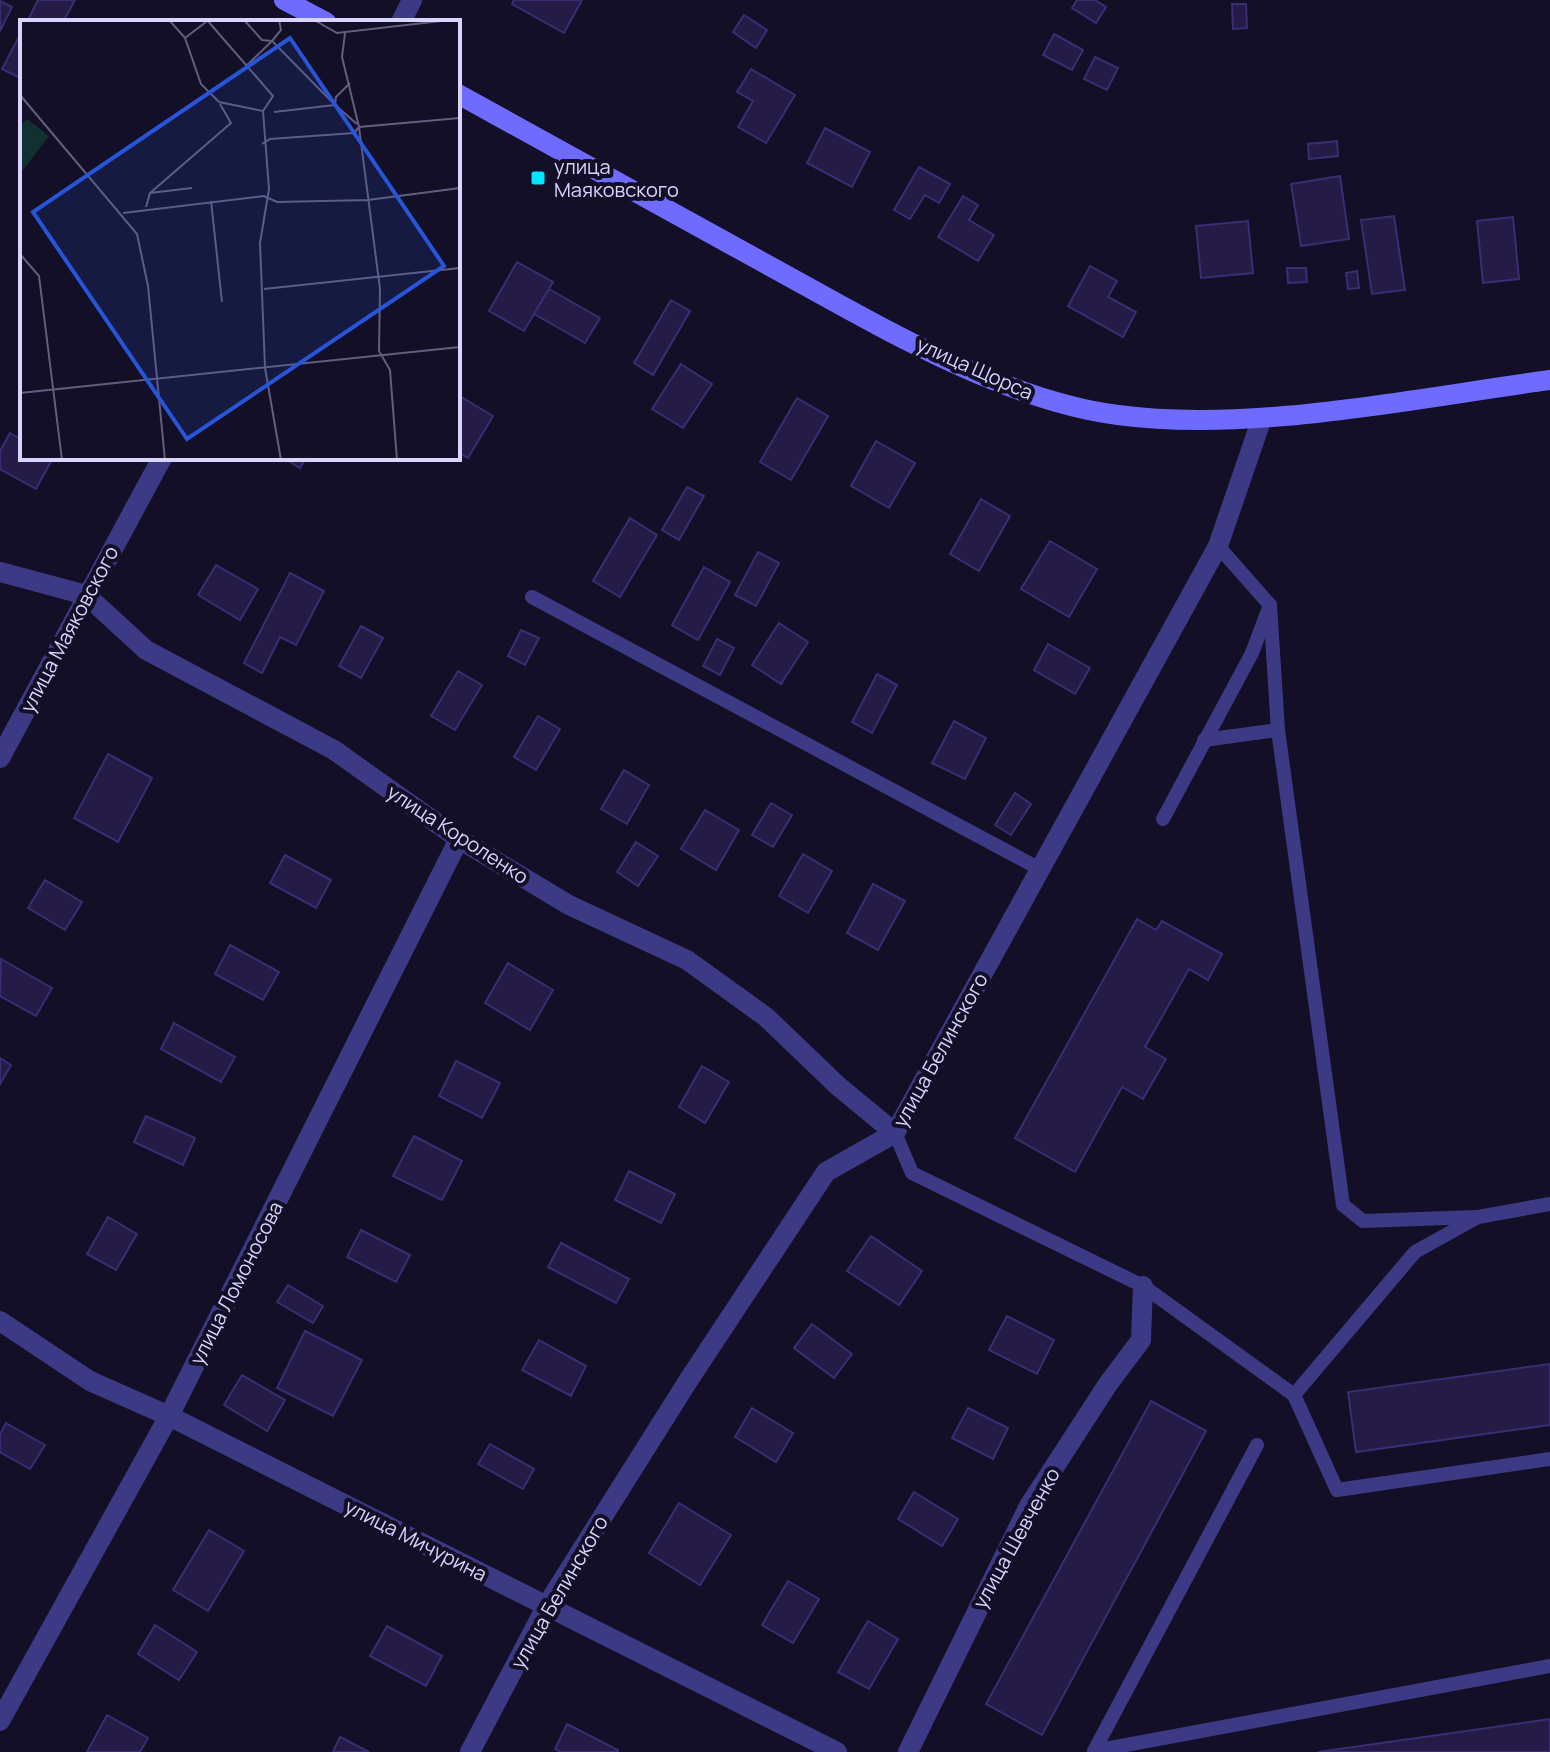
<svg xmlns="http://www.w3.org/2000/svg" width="1550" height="1752" font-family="Manrope,sans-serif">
<rect width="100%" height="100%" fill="#130f26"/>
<!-- building -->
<g fill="#241b47" stroke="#3b2d73" stroke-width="2">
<path d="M38,0H75L63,22H27Z"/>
<path d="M514,0H582L564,33L512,4Z"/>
<path d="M1077,0H1095L1106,7L1096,23L1072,8Z"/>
<path d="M0,1L12,7L0,31Z"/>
<path d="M1232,4H1246L1247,28L1233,29Z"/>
<path d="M744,15L767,30L756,48L733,32Z"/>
<path d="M22,31V79L2,69Z"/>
<path d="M1054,34L1083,50L1072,70L1043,55Z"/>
<path d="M1095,57L1118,68L1107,90L1084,79Z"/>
<path d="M751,69L795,95L766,143L738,127L753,101L737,92Z"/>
<path d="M825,128L870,152L852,187L807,163Z"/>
<path d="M1337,141L1338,156L1309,159L1308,144Z"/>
<path d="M919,167L950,184L939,203L925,195L910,219L894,210Z"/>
<path d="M1340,176L1349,239L1301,246L1291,184Z"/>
<path d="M963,196L978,205L969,220L994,235L978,261L938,237Z"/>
<path d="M1394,216L1405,290L1372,294L1361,220Z"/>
<path d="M1513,217L1519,279L1483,283L1477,221Z"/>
<path d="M1248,221L1253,273L1201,278L1196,226Z"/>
<path d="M517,262L553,282L524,331L489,311Z"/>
<path d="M1090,266L1117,281L1108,297L1136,312L1123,337L1068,306Z"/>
<path d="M1287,268H1306L1307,282L1288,283Z"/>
<path d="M1357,271L1359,288L1348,289L1346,273Z"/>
<path d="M549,289L600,318L585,343L534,314Z"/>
<path d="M671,300L690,311L653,375L634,363Z"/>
<path d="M681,364L712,384L683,428L652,409Z"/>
<path d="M458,395L493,416L468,458L458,453Z"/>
<path d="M797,398L828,416L791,480L760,462Z"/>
<path d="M10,433L22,440V458H53L36,489L0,469V451Z"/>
<path d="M876,441L915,463L889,508L851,486Z"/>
<path d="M284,458H306L300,468Z"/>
<path d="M687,487L704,496L679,540L662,530Z"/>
<path d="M981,499L1010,516L979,571L950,554Z"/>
<path d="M630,518L657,535L620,597L593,581Z"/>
<path d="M1050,541L1097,569L1069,617L1021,589Z"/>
<path d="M758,552L779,563L756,606L735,595Z"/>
<path d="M216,565L258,589L240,620L198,595Z"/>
<path d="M704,567L730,582L698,640L672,625Z"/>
<path d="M290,573L324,591L296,645L280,637L262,673L244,663Z"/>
<path d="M779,623L808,642L781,684L752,665Z"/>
<path d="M361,626L383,638L361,678L339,666Z"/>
<path d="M521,630L539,638L525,665L508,656Z"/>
<path d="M717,639L734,648L720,675L703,666Z"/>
<path d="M1048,644L1090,668L1075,694L1034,670Z"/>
<path d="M458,671L482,685L455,730L431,716Z"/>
<path d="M877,674L897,685L872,733L852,722Z"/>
<path d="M538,716L560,729L536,770L514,757Z"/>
<path d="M954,721L986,738L965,779L932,763Z"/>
<path d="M108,754L152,778L118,842L74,818Z"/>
<path d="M624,770L649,785L627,824L601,809Z"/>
<path d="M1015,793L1031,804L1011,835L995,825Z"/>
<path d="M771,803L792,815L773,847L752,835Z"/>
<path d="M705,810L739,830L716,870L681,849Z"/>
<path d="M636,842L658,856L638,886L617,872Z"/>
<path d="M803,854L832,871L808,913L779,896Z"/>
<path d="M285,855L331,880L316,908L270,883Z"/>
<path d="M45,880L82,902L65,930L28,908Z"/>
<path d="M873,884L905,901L878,950L847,933Z"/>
<path d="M1137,919L1156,930L1162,921L1222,954L1208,980L1189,969L1145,1047L1166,1059L1143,1099L1122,1087L1075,1172L1015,1138Z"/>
<path d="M230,945L279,972L263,1000L215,974Z"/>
<path d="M1,959L52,988L36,1016L0,996Z"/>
<path d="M508,963L553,990L530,1030L485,1003Z"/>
<path d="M174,1023L235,1057L221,1082L161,1049Z"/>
<path d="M0,1058L11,1065L0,1084Z"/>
<path d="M456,1061L500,1083L482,1118L439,1096Z"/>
<path d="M702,1066L729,1082L705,1123L679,1107Z"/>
<path d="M146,1116L195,1138L183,1165L134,1142Z"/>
<path d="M414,1136L462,1161L442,1200L393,1176Z"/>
<path d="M629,1171L675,1194L661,1223L615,1200Z"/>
<path d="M108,1217L137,1234L116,1270L87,1254Z"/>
<path d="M361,1230L410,1255L396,1282L347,1257Z"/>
<path d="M871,1236L922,1271L899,1305L847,1271Z"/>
<path d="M561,1243L629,1279L616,1303L548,1267Z"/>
<path d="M288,1285L323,1306L313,1323L277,1302Z"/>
<path d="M1007,1316L1054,1340L1037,1374L989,1350Z"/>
<path d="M812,1324L852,1354L834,1378L794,1348Z"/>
<path d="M305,1331L362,1360L333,1416L277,1388Z"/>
<path d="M539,1340L586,1366L571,1396L522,1370Z"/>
<path d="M1550,1364V1425L1356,1452L1348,1392Z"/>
<path d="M242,1375L285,1400L267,1431L224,1405Z"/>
<path d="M1151,1401L1206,1431L1042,1735L986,1704Z"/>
<path d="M752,1408L793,1433L776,1462L735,1437Z"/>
<path d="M968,1408L1008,1428L993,1459L952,1438Z"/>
<path d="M6,1423L45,1445L30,1469L0,1452V1434Z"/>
<path d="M490,1444L534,1469L523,1489L478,1464Z"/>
<path d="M914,1492L958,1519L942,1546L898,1519Z"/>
<path d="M679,1503L731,1535L700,1585L649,1553Z"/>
<path d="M209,1530L244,1551L208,1611L173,1590Z"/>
<path d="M788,1581L819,1599L793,1643L762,1625Z"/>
<path d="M868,1621L898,1639L869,1689L838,1672Z"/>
<path d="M155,1625L197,1652L179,1680L138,1654Z"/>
<path d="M387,1626L442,1656L426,1686L370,1656Z"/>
<path d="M107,1715L148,1738L140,1752H87Z"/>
<path d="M1550,1719V1752H1318Z"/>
<path d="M567,1724L618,1750V1752H561L555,1749Z"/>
<path d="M340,1737L369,1752H333Z"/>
</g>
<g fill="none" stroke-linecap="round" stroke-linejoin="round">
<!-- lane -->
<g stroke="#3d3a85" stroke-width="14">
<path d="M532,597L1040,869"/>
<path d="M1270,605L1278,730L1343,1205L1363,1221L1476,1217"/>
<path d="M1204,740L1278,730"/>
<path d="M1163,819L1252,653L1270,605L1218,546"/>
<path d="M895,1133L912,1173L1143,1286L1294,1395L1415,1252L1478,1217L1550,1204"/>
<path d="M1294,1395L1337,1490L1550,1459"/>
<path d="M1257,1445L1094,1751L1550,1666"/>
</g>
<!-- street -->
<g stroke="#3d3a85" stroke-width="20">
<path d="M401,22L412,0"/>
<path d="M0,572L86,595L146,650L334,750L459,839L569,905L687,960L766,1017L838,1086L895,1133"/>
<path d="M0,758L162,458"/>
<path d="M0,1321L90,1381L169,1416L837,1752"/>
<path d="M0,1721L169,1416L459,839"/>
<path d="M470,1752L547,1605L688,1381L826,1172L895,1133L1218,546L1262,418"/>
<path d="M908,1752L1029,1506L1108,1384L1141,1340L1143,1286"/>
</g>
<!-- secondary -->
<g stroke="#6f6bff" stroke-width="20">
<path d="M284,0L326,22"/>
<path d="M458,94C563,153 669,211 775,269C877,325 1002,400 1118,415C1252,433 1415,398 1550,380"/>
</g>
</g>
<!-- markers -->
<rect fill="#00e5ff" stroke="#130f26" stroke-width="3" x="530" y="170" width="16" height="16" rx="4"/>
<g text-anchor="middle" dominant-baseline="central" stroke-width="8" stroke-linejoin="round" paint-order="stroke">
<!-- poi labels -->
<g font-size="20" fill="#d9d4ff" stroke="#130f26" text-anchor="start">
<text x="554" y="166">улица<tspan x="554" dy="23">Маяковского</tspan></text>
</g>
<!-- street labels -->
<g font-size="20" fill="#d9d4ff" stroke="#130f26">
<text transform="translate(975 368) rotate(24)">улица Щорса</text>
<text transform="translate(69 629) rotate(-62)">улица Маяковского</text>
<text transform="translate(458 834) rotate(33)">улица Короленко</text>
<text transform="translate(940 1050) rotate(-61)">улица Белинского</text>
<text transform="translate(236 1283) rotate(-63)">улица Ломоносова</text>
<text transform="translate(1016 1538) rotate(-61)">улица Шевченко</text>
<text transform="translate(416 1540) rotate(27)">улица Мичурина</text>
<text transform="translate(559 1592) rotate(-60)">улица Белинского</text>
</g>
</g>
<!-- overview -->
<g transform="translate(20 20)">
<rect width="440" height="440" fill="#130f26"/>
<path d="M7,99L29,116L0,154V106Z" fill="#12302f"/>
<path fill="none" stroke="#625e7d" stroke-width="2" d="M149,0L165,18L186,2M187,0L253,76L243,91M224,0L242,20L252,21M294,0L317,13L430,0M325,13L322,37L339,107L360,269L359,331L370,350L377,440M165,18L181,64L199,82L243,91L249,169L240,223L245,348L261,440M226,46L252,21M330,63L316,77L315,85L337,104M0,75L117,214L128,266L145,440M254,92L315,85L252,21L261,10L259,0M242,124L250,119L334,113L339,107L440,98M130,173L211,103L200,84M191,181L202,282M126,187L130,173L172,168M103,193L244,176L257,182L348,180L440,168M0,234L19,256L42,440M244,269L440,248M0,373L440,327"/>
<path fill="#2655da" fill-opacity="0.15" stroke="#2655da" stroke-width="4" d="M270,18L424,246L167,419L13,192Z"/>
<rect width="440" height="440" fill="none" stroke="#d9d4ff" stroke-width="4"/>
</g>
</svg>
